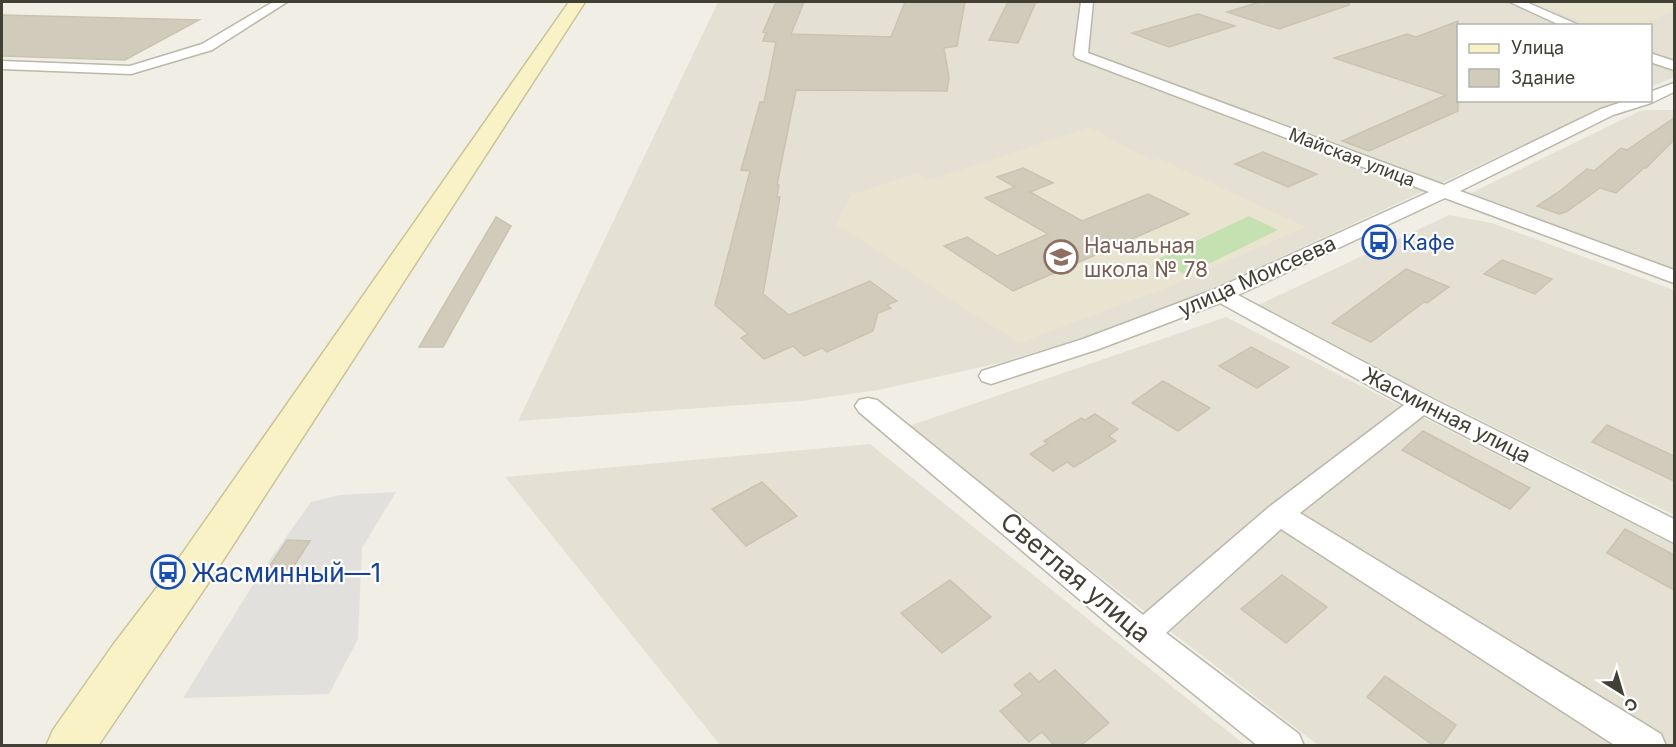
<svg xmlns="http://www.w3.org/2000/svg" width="1676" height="747" font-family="Inter,sans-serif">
<rect width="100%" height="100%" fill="#f1eee5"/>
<!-- residential -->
<g fill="#e4e1d4">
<path d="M718,2H1674V77L1651,87L1650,26H1458V100L1619,101L1203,293L1094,334L1004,362L878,390L801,401L518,421Z"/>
<path d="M1642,110H1674V275L1473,201L1471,193Z"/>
<path d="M1449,215L1492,223L1674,290V515L1252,308Z"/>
<path d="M1226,317L1674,545V745H1318L906,427Z"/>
<path d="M870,444L1245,745H720L505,477Z"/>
</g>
<!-- education -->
<g fill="#e8e4d0">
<path d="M1531,2H1674V11L1639,25H1592Z"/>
<path d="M1089,127L1152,161L1158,158L1305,227L1168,287L1019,343L836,224L851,195L916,173L930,180Z"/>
</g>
<!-- green -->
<path fill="#c6e1b1" d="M1249,216L1278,230L1186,275L1158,259Z"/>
<!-- parking -->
<path fill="#e2e0dd" d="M396,492L362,548L358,639L329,694L183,698L259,575L311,502L340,495Z"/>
<!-- building -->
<g fill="#d1cbbc" stroke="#cbc3b0" stroke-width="1.5">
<path d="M776,2H804L791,34L891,37L905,2H965L957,46L944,48L949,78L947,91L796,90L777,185H779L777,197H780L763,294L789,315L870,281L897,301L887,305L891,308L878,313L873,331L827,352L822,348L804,356L793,346L764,359L741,338L748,334L715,305L750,171L741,170L760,102H764L776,42L763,41L766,33L763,32Z"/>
<path d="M1008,2H1036L1018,43L989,40Z"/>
<path d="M1260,2H1349V5L1279,29L1227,12Z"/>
<path d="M1198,14L1235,26L1169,47L1132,33Z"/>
<path d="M2,15L199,20L125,60L2,56Z"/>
<path d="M1458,21V111L1369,151L1342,141L1446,95L1334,58L1407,34L1416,37Z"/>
<path d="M1674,118V140L1646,168H1644L1616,193L1600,188L1566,212L1559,214L1537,206L1560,191L1587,169L1594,171L1621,148L1627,150Z"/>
<path d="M1263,152L1317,174L1288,187L1235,164Z"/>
<path d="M1023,168L1053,183L1030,192L1082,221L1148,194L1189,214L1013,291L944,246L967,237L997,256L1048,234L985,198L1015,187L997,177Z"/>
<path d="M496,217L511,226L443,347H419Z"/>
<path d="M1502,260L1552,279L1535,294L1484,274Z"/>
<path d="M1406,269L1449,287L1427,303L1424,302L1371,342L1332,323Z"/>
<path d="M1251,347L1289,367L1257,388L1219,366Z"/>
<path d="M1163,381L1210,408L1178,431L1132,403Z"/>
<path d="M1095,414L1118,429L1109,436L1116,441L1074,467L1067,462L1053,471L1030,454L1048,443L1044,441L1081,418L1085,420Z"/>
<path d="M1607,425L1674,456V481L1592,442Z"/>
<path d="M1423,431L1530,488L1510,509L1402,450Z"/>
<path d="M762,482L797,516L746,546L712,509Z"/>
<path d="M1625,529L1674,555V590L1607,553Z"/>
<path d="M287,540L310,541L292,569L269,567Z"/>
<path d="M1282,575L1327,607L1286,643L1241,609Z"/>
<path d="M950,580L991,617L942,653L901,613Z"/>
<path d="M1055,670L1109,723L1080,746H1055L1042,732L1029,742L1000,711L1023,694L1014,685L1030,673L1039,682Z"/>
<path d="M1385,676L1456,725L1441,746H1434L1367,697Z"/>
</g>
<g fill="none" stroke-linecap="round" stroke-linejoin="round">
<defs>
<g id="minor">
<path d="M273,2H287L212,50L131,74L2,69V61L130,66L202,44Z"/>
<path d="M1081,2H1093L1088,53L1444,185L1601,109L1628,100H1650V92L1674,83V92L1651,103L1613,115L1460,191L1674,270V283L1445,198L1238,295L1431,398L1674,519V543L1424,415L1300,513L1661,734L1666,746H1616L1281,529L1166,633L1299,734L1304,746H1258L1132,644L859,412L855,406L859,400L868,398L877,400L1143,615L1269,507L1404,405L1220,303L1099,349L1000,381L991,384L982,381L979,376L982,371L1083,339L1213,290L1429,192L1076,58L1074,55Z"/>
<path d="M1510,2H1526L1581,26H1562Z"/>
<path d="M1650,53L1674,61V70L1650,62Z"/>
</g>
<path id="secondary" d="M569,2H585L207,585L98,746H46L53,730L113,645L177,561Z"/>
</defs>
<!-- minor casing -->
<use href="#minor" stroke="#bbb7a9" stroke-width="3"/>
<!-- secondary casing -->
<use href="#secondary" stroke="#ccc498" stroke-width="3"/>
<!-- minor -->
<use href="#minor" fill="#fff" fill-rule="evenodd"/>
<!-- secondary -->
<use href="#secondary" fill="#f9f2c7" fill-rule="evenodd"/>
</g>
<!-- icons -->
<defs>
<symbol id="bus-ring" viewBox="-11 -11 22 22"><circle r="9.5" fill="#fff" stroke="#1a4fb4" stroke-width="1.5"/><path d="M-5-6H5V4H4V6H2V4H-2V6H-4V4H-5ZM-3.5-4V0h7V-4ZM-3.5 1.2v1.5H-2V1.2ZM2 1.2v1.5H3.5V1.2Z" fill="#1a4fb4"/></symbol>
<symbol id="school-ring" viewBox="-11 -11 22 22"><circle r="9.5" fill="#fff" stroke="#8d6e63" stroke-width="1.5"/><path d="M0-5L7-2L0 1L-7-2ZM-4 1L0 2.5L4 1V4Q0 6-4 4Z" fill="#8d6e63"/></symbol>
</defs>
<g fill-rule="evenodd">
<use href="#bus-ring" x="1360" y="223" width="38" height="38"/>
<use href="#school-ring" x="1042" y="238" width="38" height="38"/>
<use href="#bus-ring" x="149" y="553" width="38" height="38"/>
</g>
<g text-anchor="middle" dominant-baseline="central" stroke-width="4.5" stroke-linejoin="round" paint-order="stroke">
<!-- far-street labels -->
<g font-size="18" fill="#423f35" stroke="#fff">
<text transform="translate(1352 157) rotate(21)">Майская улица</text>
</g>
<!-- transit labels -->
<g font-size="21" fill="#164399" stroke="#fff" text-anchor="start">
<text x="1402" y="242">Кафе</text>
</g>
<!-- education labels -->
<g font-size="21" fill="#785e54" stroke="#fff" text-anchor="start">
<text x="1084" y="245">Начальная<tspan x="1084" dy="24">школа № 78</tspan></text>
</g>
<!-- street labels -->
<g font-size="21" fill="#423f35" stroke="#fff">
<text transform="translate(1257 276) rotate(-24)">улица Моисеева</text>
<text transform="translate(1447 415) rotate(27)">Жасминная улица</text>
</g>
<!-- near-transit labels -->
<g font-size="26" fill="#164399" stroke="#fff" text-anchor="start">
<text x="191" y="572">Жасминный—1</text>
</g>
<!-- near-street labels -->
<g font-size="26" fill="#423f35" stroke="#fff">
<text transform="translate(1076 577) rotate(40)">Светлая улица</text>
</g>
</g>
<!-- border -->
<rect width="1676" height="747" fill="none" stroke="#423f35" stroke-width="6"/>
<!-- legend -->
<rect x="1457" y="24" width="195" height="78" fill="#ffffff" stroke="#b3b2ae" stroke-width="1.5"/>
<rect x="1469" y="44" width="30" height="9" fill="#f9f2c7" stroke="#b3b2ae" stroke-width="1.5"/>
<text x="1511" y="54" font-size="18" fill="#423f35">Улица</text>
<rect x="1469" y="69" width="30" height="18" fill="#d1cbbc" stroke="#b3b2ae" stroke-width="1.5"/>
<text x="1511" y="84" font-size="18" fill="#423f35">Здание</text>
<!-- north arrow -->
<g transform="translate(1622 693) rotate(143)" stroke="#ffffff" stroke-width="4.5" paint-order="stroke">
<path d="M0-4.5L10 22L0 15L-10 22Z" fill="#423f35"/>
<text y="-9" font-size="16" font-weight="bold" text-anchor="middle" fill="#423f35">С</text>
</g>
</svg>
